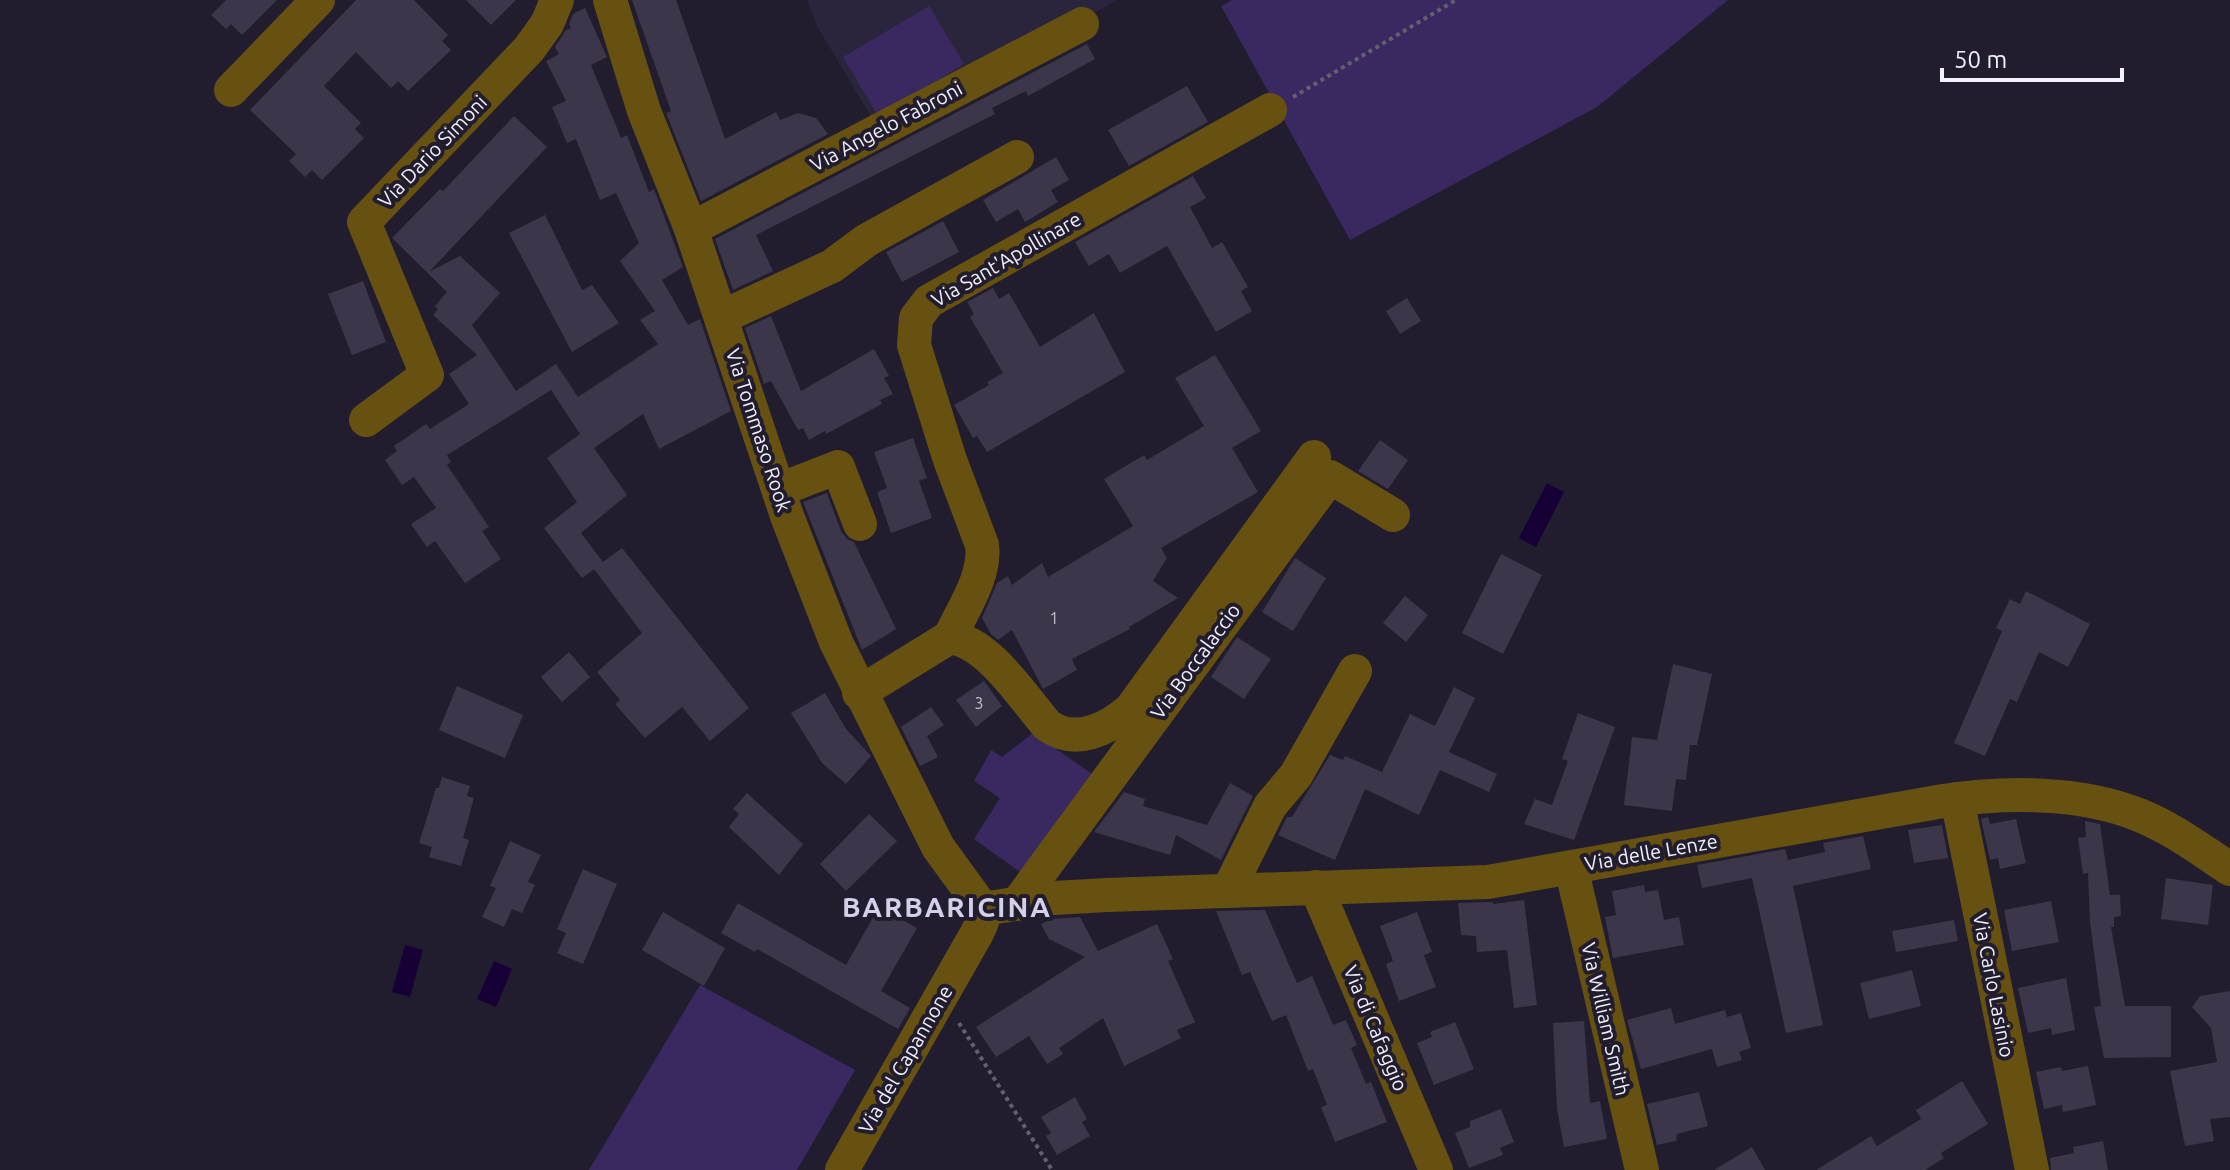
<svg xmlns="http://www.w3.org/2000/svg" width="2230" height="1170" font-family="Ubuntu,sans-serif">
<rect width="100%" height="100%" fill="#211d2f"/>
<!-- built -->
<path fill="#2a243c" d="M807,0H1118L877,127L817,26Z"/>
<!-- green -->
<g fill="#3a2860">
<path d="M1232,0H1728L1597,107L1350,240L1221,6Z"/>
<path d="M929,6L964,64L878,116L843,57Z"/>
<path d="M1033,733L1095,776L1023,874L974,839L1000,798L974,781L991,750L1002,757Z"/>
<path d="M700,985L855,1070L797,1170H589Z"/>
</g>
<!-- water -->
<g fill="#160035">
<path d="M1547,483L1564,492L1536,547L1519,538Z"/>
<path d="M405,945L423,950L410,997L392,992Z"/>
<path d="M494,961L512,969L496,1007L477,999Z"/>
</g>
<!-- building -->
<g fill="#3b364a">
<path d="M226,0H277L242,35L231,24L226,29L211,15Z"/>
<path d="M356,0H414L448,35L442,41L451,50L408,91L398,81L391,88L356,52L324,86L361,123L355,129L364,138L322,180L312,170L305,177L289,161L296,154L250,110Z"/>
<path d="M466,0H516L491,25Z"/>
<path d="M632,0H676L725,139L776,112L780,120L798,113L816,118L828,134L701,201L666,113L671,111Z"/>
<path d="M585,8L607,57L591,65L621,138L627,135L649,192L654,189L683,267L662,280L688,325L700,319L731,411L659,449L643,414L594,448L627,495L581,533L603,562L622,548L749,708L710,741L682,707L645,738L615,704L620,700L597,672L642,633L594,569L596,568L582,578L544,528L577,502L547,458L580,434L551,390L447,455L451,462L447,465L489,527L482,531L501,559L465,583L435,541L427,547L411,524L436,508L414,477L402,485L385,460L397,451L394,446L426,424L430,429L469,404L449,374L477,355L433,315L438,309L435,306L447,292L392,238L440,189L443,191L514,116L547,147L429,272L460,256L500,293L472,325L516,391L556,364L578,397L658,344L640,320L655,311L620,261L639,243L616,193L600,200L576,139L567,143L552,107L566,101L546,61L559,54L555,47L566,30L571,28L569,24L573,14Z"/>
<path d="M1087,44L1095,59L1028,96L1026,91L992,108L995,114L756,235L773,271L733,290L715,239Z"/>
<path d="M1187,86L1208,122L1129,166L1108,130Z"/>
<path d="M1056,157L1069,180L1051,190L1058,202L1025,222L1018,209L996,222L983,200Z"/>
<path d="M1193,176L1206,198L1190,207L1212,248L1222,242L1248,287L1241,291L1252,311L1216,332L1167,246L1120,273L1109,254L1089,266L1075,242Z"/>
<path d="M545,215L582,290L592,285L619,323L572,352L509,233Z"/>
<path d="M943,221L959,252L902,282L886,252Z"/>
<path d="M363,281L386,342L352,355L328,294Z"/>
<path d="M993,288L999,299L1009,293L1040,347L1094,313L1125,372L987,452L977,436L973,438L954,405L989,385L987,382L1003,373L970,317L974,314L967,302Z"/>
<path d="M1407,298L1421,321L1400,334L1386,311Z"/>
<path d="M771,316L801,391L874,349L889,376L884,378L893,394L880,400L882,404L826,434L825,431L809,440L803,428L798,430L771,381L764,384L745,328Z"/>
<path d="M1215,355L1261,431L1232,448L1258,492L1161,548L1167,558L1153,581L1178,598L1129,627L1130,629L1072,659L1077,670L1043,689L1012,630L998,640L991,634L982,618L997,583L1008,576L1012,585L1042,563L1048,577L1133,526L1104,479L1144,455L1147,460L1204,426L1175,378Z"/>
<path d="M913,438L927,478L919,481L932,518L891,533L877,492L887,488L874,452Z"/>
<path d="M1380,440L1408,460L1388,489L1358,471Z"/>
<path d="M827,493L841,531L847,539L854,542L896,629L862,650L803,502Z"/>
<path d="M1501,554L1542,575L1503,654L1462,633Z"/>
<path d="M1295,558L1326,578L1293,631L1262,612Z"/>
<path d="M2026,591L2090,624L2068,667L2039,652L2017,702L2010,699L1985,756L1954,743L2002,631L1996,628L2010,599L2020,604Z"/>
<path d="M1405,596L1428,615L1406,642L1383,623Z"/>
<path d="M1237,637L1271,659L1244,699L1211,677Z"/>
<path d="M569,652L590,677L562,702L541,677Z"/>
<path d="M1673,664L1712,674L1697,745H1690L1686,780L1676,779L1672,811L1624,805L1632,737L1657,740Z"/>
<path d="M984,681L1002,706L976,727L956,700Z"/>
<path d="M457,686L523,715L505,758L439,730Z"/>
<path d="M1454,687L1475,698L1449,752L1497,774L1489,792L1440,770L1419,815L1365,789L1335,860L1278,835L1287,817H1292L1330,755L1343,760L1345,756L1382,772L1410,714L1435,726Z"/>
<path d="M825,693L846,729L871,756L846,784L822,763L791,713Z"/>
<path d="M931,707L944,725L927,736L938,757L920,766L901,727Z"/>
<path d="M1578,713L1615,727L1574,840L1524,824L1535,799L1552,805L1568,761L1562,759Z"/>
<path d="M442,777L470,786L467,796L474,798L463,838L469,840L461,866L429,857L432,847L419,843L436,788H439Z"/>
<path d="M1230,783L1253,796L1221,860L1176,835L1170,855L1094,832L1124,792L1145,799L1143,806L1207,825Z"/>
<path d="M747,793L803,844L779,875L729,827L739,814L733,809Z"/>
<path d="M869,814L897,841L846,891L820,864Z"/>
<path d="M1988,817L1990,824L2016,819L2026,863L2000,869L1998,858L1990,860L1981,819Z"/>
<path d="M2085,821L2100,824L2110,895H2120L2121,916L2114,917V927H2111L2125,1006H2171V1057L2104,1058L2094,1007L2101,1006L2090,922L2088,873L2083,874L2078,838L2086,837Z"/>
<path d="M1942,825L1948,858L1914,863L1908,830Z"/>
<path d="M1863,836L1871,869L1793,886L1823,1025L1786,1033L1752,878L1702,888L1697,865L1785,849L1788,860L1825,852L1823,843Z"/>
<path d="M510,841L541,855L528,882L535,885L522,913L512,909L504,927L482,917L496,888L490,886Z"/>
<path d="M583,869L617,884L583,964L557,953L566,933L557,929Z"/>
<path d="M2166,878L2213,885L2208,925L2161,919Z"/>
<path d="M1644,885L1645,892L1658,890L1664,920L1679,917L1684,945L1613,958L1605,917L1616,915L1612,891Z"/>
<path d="M1524,900L1537,1005L1514,1008L1507,950L1477,952L1476,936L1461,935L1458,903L1493,902V904Z"/>
<path d="M2051,901L2059,942L2012,951L2004,910Z"/>
<path d="M738,903L846,965L879,907L917,928L881,991L910,1008L898,1029L757,949L755,952L721,933Z"/>
<path d="M1265,910L1297,983L1312,976L1333,1025L1346,1020L1357,1045L1351,1048L1366,1084L1371,1082L1387,1122L1335,1142L1321,1107L1327,1105L1313,1069L1308,1071L1286,1015L1272,1021L1250,972L1242,975L1216,911Z"/>
<path d="M663,912L725,948L704,986L642,950Z"/>
<path d="M1417,912L1432,952L1424,955L1436,987L1399,1001L1386,964L1393,961L1380,926Z"/>
<path d="M1080,917L1098,951L1157,924L1173,959L1168,961L1195,1022L1177,1030L1181,1038L1124,1066L1103,1018L1059,1048L1063,1054L1047,1064L1029,1036L996,1057L976,1027L1085,957L1049,939L1041,924L1052,919Z"/>
<path d="M1954,920L1958,941L1896,952L1892,931Z"/>
<path d="M1912,970L1921,1006L1869,1019L1860,983Z"/>
<path d="M2066,978L2075,1030L2052,1035L2051,1028L2028,1033L2018,988Z"/>
<path d="M2230,991V1117L2210,1119L2214,1141L2185,1146L2170,1071L2217,1062L2211,1028L2192,1007L2200,996Z"/>
<path d="M1671,1008L1675,1024L1725,1010L1727,1017L1741,1013L1751,1048L1739,1052L1742,1060L1717,1067L1712,1049L1641,1069L1627,1020Z"/>
<path d="M1584,1021L1590,1103L1600,1101L1607,1139L1564,1147L1557,1109L1553,1023Z"/>
<path d="M1455,1022L1474,1069L1434,1085L1417,1043L1432,1037L1430,1032Z"/>
<path d="M2088,1066L2096,1105L2063,1112L2062,1105L2044,1109L2036,1072L2061,1067L2062,1071Z"/>
<path d="M1962,1081L1988,1124L1941,1153L1944,1158L1925,1170H1816L1871,1136L1877,1146L1921,1119L1916,1110Z"/>
<path d="M1699,1092L1708,1126L1677,1134L1676,1141L1657,1145L1647,1104Z"/>
<path d="M1075,1097L1087,1119L1082,1122L1090,1136L1057,1155L1046,1136L1051,1133L1041,1117Z"/>
<path d="M1501,1109L1514,1142L1500,1148L1503,1155L1469,1168L1455,1133L1470,1127V1121Z"/>
<path d="M2103,1141L2108,1170H2051L2050,1158L2074,1153L2073,1147Z"/>
<path d="M1752,1147L1765,1170H1714Z"/>
</g>
<g fill="none" stroke-linecap="round" stroke-linejoin="round">
<!-- path -->
<g stroke="#635f6f" stroke-width="4" stroke-dasharray="4 4" stroke-linecap="butt">
<path d="M1293,97L1456,0"/>
<path d="M959,1023L1052,1170"/>
</g>
<!-- minor -->
<g stroke="#665111" stroke-width="34">
<path d="M610,0L644,111L691,229L787,516L836,642L938,847L983,909"/>
<path d="M231,90L318,0"/>
<path d="M691,229L1082,24"/>
<path d="M722,317L832,266L867,240L1017,157"/>
<path d="M366,420L427,375L364,222L529,49L547,24L557,0"/>
<path d="M779,490L838,467L860,524"/>
<path d="M950,637C963,609 986,576 982,545L950,460L914,345L916,318L929,301L1270,110"/>
<path d="M950,637C989,643 1022,696 1047,725C1075,746 1108,729 1131,709L1314,457"/>
<path d="M859,693L950,637"/>
<path d="M1957,799L2032,1170"/>
<path d="M1571,867L1642,1170"/>
<path d="M1316,887L1436,1170"/>
<path d="M1229,889L1270,806L1296,775L1355,671"/>
<path d="M1017,904L1330,477L1393,515"/>
<path d="M842,1170L977,933L982,922L983,909L1054,898L1107,895L1488,882L1943,801C2005,792 2080,791 2139,815C2172,828 2201,850 2230,869"/>
</g>
</g>
<g text-anchor="middle" dominant-baseline="central" stroke-width="8" stroke-linejoin="round" paint-order="stroke">
<!-- number labels -->
<g font-size="16" fill="#c5c2d0">
<text x="1054" y="618">1</text>
<text x="979" y="703">3</text>
</g>
<!-- street labels -->
<g font-size="20" fill="#f3f1fd" stroke="#211d2f">
<text transform="translate(886 126) rotate(-28)">Via Angelo Fabroni</text>
<text transform="translate(432 151) rotate(-46)">Via Dario Simoni</text>
<text transform="translate(1006 259) rotate(-30)">Via Sant'Apollinare</text>
<text transform="translate(759 430) rotate(72)">Via Tommaso Rook</text>
<text transform="translate(1195 661) rotate(-54)">Via Boccalaccio</text>
<text transform="translate(1651 852) rotate(-10)">Via delle Lenze</text>
<text transform="translate(1994 985) rotate(79)">Via Carlo Lasinio</text>
<text transform="translate(1606 1019) rotate(77)">Via William Smith</text>
<text transform="translate(1376 1028) rotate(67)">Via di Cafaggio</text>
<text transform="translate(905 1059) rotate(-60)">Via del Capannone</text>
</g>
<!-- district labels -->
<g font-size="28" font-weight="bold" letter-spacing="2" fill="#d5d0e9" stroke="#211d2f">
<text x="947" y="906">BARBARICINA</text>
</g>
</g>
<!-- scale -->
<path d="M1942 68v12h180v-12" fill="none" stroke="#f3f1fd" stroke-width="4"/>
<text x="1954" y="68" font-size="24" fill="#f3f1fd" stroke="#211d2f" stroke-width="6" paint-order="stroke">50 m</text>
</svg>
